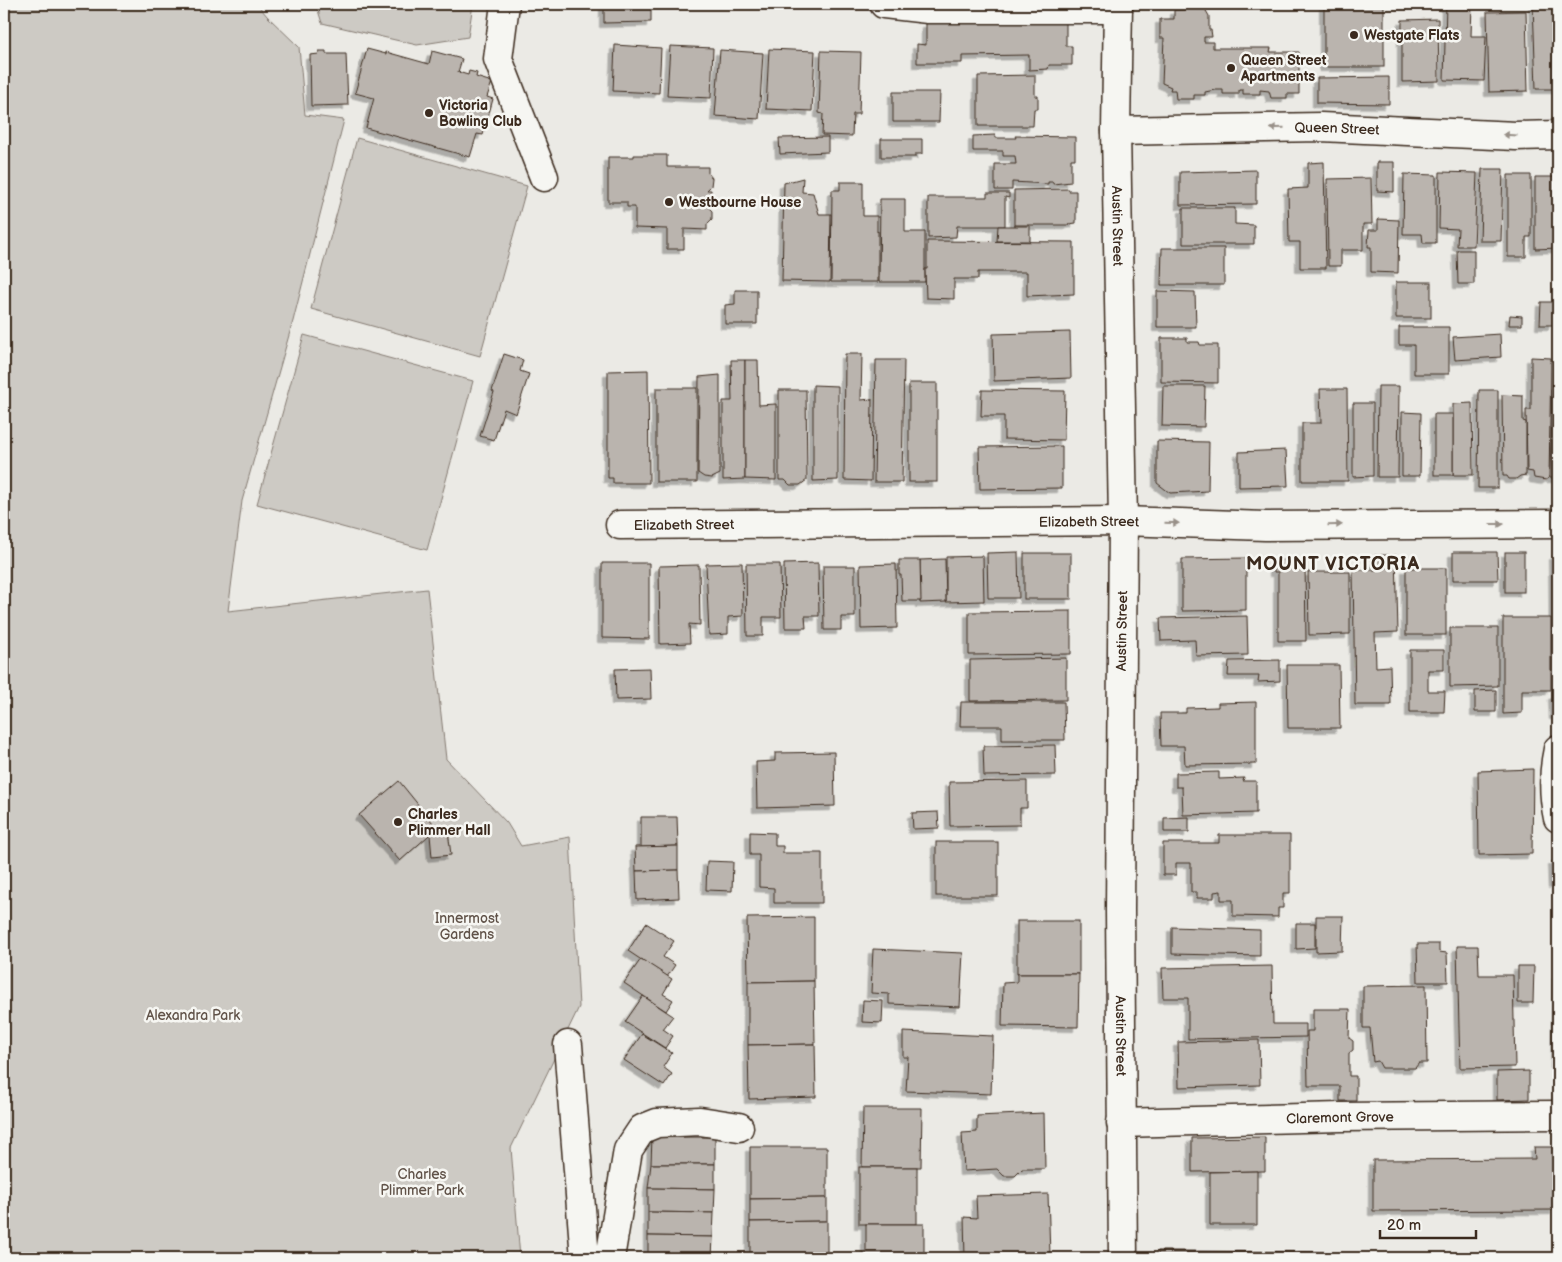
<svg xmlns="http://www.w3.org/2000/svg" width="1562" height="1262" font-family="'Balsamiq Sans',sans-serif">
<defs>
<filter id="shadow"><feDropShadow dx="-4.5" dy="4.5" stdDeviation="0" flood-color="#0004"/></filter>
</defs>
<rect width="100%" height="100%" fill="#ebeae5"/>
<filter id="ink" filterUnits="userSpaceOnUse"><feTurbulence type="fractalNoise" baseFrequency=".02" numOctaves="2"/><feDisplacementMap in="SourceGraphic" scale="10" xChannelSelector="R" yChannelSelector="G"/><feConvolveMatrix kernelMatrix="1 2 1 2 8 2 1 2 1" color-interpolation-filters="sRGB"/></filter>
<g filter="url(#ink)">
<!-- green -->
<g fill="#cdcac4" stroke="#847a71">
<path d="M4,4H257L267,16L299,47L305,115L344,120L293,321L242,501L228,611L427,589L446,759L507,823L521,846L570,837L579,1007L511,1148L520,1258H4Z"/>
<path d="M316,4H473L468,37L417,45L322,23Z"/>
<path d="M357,138L527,186L480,356L311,309Z"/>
<path d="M304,335L473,381L427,550L257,504Z"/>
</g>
<!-- building -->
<g fill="#bab4ae" stroke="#3b2a1e" filter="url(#shadow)">
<path d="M604,4H651V22L604,23Z"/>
<rect x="1324" y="4" width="60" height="63"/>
<path d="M1446,4H1472L1471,36H1486L1484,81L1444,80Z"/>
<path d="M1533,4H1557L1558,89H1536Z"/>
<path d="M1205,9L1209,16V30H1211L1212,37H1204V42H1213V48H1271L1270,52H1299V94H1287V98H1271L1269,91L1260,90V94H1243V90H1239V94H1223V90H1215L1205,92V95H1194V99H1176L1175,90H1170L1171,87L1162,83L1164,38H1160V19H1174V10Z"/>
<path d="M1526,11L1528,91L1489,92L1487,12Z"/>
<path d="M1438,19L1439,81L1402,82V20Z"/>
<path d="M926,23H1066V46H1072V65H1049L1048,69L1029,70V55L962,56V63H917V44L926,45Z"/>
<path d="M615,45L661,48L659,93L613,91Z"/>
<path d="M670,46L713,48L711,98L667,96Z"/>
<path d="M367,49L386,54V52L429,64L432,51L462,59L458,72L468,75L469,71L477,73L476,77L492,82L487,97L493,99L483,135L477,134L470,157L366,128L374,98L355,93Z"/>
<path d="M769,49L815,51L812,111L766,109Z"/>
<path d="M720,50L763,53L759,119L715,116Z"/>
<path d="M319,51H326V54H346L348,105L311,106L310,55L319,54Z"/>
<path d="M821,51L861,52L859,114H853L852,136L822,135L823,114L819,113Z"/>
<path d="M1035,75V96H1038V109H1034L1033,126H978V76Z"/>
<path d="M1389,77V104L1317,103V78Z"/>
<path d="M893,92H940L939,122H893Z"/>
<path d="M995,135V138H1016L1015,136L1075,137V159H1071V182L1053,184V182H1048V184L1012,182V190H995V164H1016L1015,156H1003V151H973V136Z"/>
<path d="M828,137V152L780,154L779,138Z"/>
<path d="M881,139H922V154H915V157H881Z"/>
<path d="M634,155H667V167H708V173L712,178L711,186L707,190H711V205L707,206L712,211V219L707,224V230L684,229V249H667V229L635,228V207H627V202H608V157H634Z"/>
<path d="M1324,162L1326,268H1300V242H1289L1288,189L1308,188V163Z"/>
<path d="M1377,162H1394V192L1377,191Z"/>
<path d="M1482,169H1503L1501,241H1480Z"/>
<path d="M1256,170V204L1180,205V172Z"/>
<path d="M1440,172L1477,173L1474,246H1457L1458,229L1439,228Z"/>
<path d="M1404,174L1436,175V243H1423L1422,234H1403Z"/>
<path d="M1508,175H1531V237H1526V257H1508Z"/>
<path d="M1535,177H1558V248L1535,249Z"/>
<path d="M803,178L802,192L813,193L819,214H831L830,282L782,281L784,183Z"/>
<path d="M1371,178L1372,224H1363V250H1341V266H1328L1327,179Z"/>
<path d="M840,182H863V216H877V232L878,231V282H831L832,190H840Z"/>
<path d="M1069,189V191H1076V223L1069,224V225H1014V190Z"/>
<path d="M987,193H1009V198L1005,197V226H957L956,237L928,238V197H987Z"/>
<path d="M880,199H905V232H925V282H879Z"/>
<path d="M1183,208H1235V224L1254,225V244H1183Z"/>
<path d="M1378,219L1399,220L1398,273L1371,272V247H1368L1369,230H1378Z"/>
<path d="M998,226H1030V241H997Z"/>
<path d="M927,241L1074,242V294L1027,296V272H978V279H954V299L926,298L925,269H927Z"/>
<path d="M1162,248H1224V285H1161Z"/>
<path d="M1457,250H1474V284H1458Z"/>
<rect x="1396" y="282" width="35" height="36"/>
<path d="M735,290H757V324H725V305L735,304Z"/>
<path d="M1157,291L1195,292L1196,327H1157Z"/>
<path d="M1541,302H1554L1553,325H1540Z"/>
<path d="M1510,315L1522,316V325H1509Z"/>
<path d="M1399,327H1449V374H1414V345H1399Z"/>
<path d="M1070,332L1071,378L994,381L993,334Z"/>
<path d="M1500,334L1501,357L1455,360L1453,337Z"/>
<path d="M1161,338H1187V342H1199L1200,345H1218V383L1161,382Z"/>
<path d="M504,354L523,360L520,371L529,374L516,414L504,409L494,440L480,436L494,392L492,391Z"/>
<path d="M845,354H862L861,400L872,399L871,481L844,480Z"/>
<path d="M1531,357L1551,358L1549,478L1546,480L1534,478L1533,472L1527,471L1526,410H1531Z"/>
<path d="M731,360H745V479L723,480V401H732Z"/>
<path d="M745,360H758L759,405L776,404V480L745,479Z"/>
<path d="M876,360H904L902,482H874Z"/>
<path d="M648,370L649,483H613V478H608V371Z"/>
<path d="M720,375V474L712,478L704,477L698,473L699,377Z"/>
<rect x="909" y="383" width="28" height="99"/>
<path d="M813,385L838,386V480L813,481Z"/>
<path d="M1163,386H1205L1204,427L1162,426Z"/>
<path d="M1378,386H1399L1398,477H1377Z"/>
<rect x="656" y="388" width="41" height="94"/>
<path d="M1320,389H1347L1348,481H1302V423H1321Z"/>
<path d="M779,390H806L807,480L800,485H790L785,480H779Z"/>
<path d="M982,390L1065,391L1064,440L1004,439V416H981Z"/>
<path d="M1479,390H1498V488H1478Z"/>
<path d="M1552,390L1558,391V478H1550Z"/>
<path d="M1502,395L1523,396V421L1526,422V475L1520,476L1516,479H1509L1507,476H1503Z"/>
<path d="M1353,403H1373V476L1353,477Z"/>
<path d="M1472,403L1473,475H1453V404Z"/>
<path d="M1402,412L1421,413L1420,476H1402Z"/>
<rect x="1434" y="414" width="19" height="61"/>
<path d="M1157,441L1209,442L1208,491L1170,493L1157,483Z"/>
<path d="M1062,446V488L980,489L979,447Z"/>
<path d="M1286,450L1288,486L1239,487V452Z"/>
<path d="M1018,552L1019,598H988L987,553Z"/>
<path d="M1453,552H1497L1498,580H1453Z"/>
<rect x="1505" y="552" width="19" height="40"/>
<rect x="1024" y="553" width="47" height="46"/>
<path d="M1375,555H1396L1398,632L1375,633L1376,667L1390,666L1391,705H1355L1353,570H1376Z"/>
<path d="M1553,555H1558V649H1554Z"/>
<path d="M983,556L984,601L946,602V557Z"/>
<path d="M1246,558V610L1182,611V559Z"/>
<path d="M945,559L946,602L920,603V560Z"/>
<path d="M899,560H920L921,601H902L901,575H899Z"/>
<path d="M1274,560H1305L1306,641H1278V572H1274Z"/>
<path d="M602,563H649V639L602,638Z"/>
<path d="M742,563L743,616L728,617V634L709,635L706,564Z"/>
<path d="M818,563L819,616H805L806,628H785L784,564Z"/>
<path d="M746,564H780L781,617H763V636H747Z"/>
<path d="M896,564L897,628L861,629L860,565Z"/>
<path d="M699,565L700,625L689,624L690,643L660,644L659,566Z"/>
<path d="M823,566H855V617H841V630H824Z"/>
<rect x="1406" y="568" width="40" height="67"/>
<path d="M1308,572H1350V634L1309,635Z"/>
<path d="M1071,611V654L969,655V612Z"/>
<path d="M1247,616L1248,655L1196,656L1195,640L1161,641L1160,618Z"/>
<path d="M1503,618H1551V690H1522V713L1503,714Z"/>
<path d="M1450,628H1498V686L1450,687Z"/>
<path d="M1410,650H1444V670H1428V691H1445L1444,712H1410Z"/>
<path d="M1066,658V700L970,701V660Z"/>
<path d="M1280,660V681L1258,682L1259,676H1228L1229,661Z"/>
<path d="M1287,665H1339L1340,728H1288Z"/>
<path d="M650,668L651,699L616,700L615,669Z"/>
<path d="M1496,690V712H1475V691Z"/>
<path d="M1558,694V715H1554L1553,695Z"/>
<path d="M961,702H1064L1065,740H1002V726H960Z"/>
<path d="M1256,702V764L1185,765L1184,746H1161L1160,713H1186V708L1218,707V703Z"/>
<path d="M1055,745L1056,775L984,776L983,746Z"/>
<path d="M834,752L835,806L757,808L756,762L775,761V753Z"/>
<path d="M1533,769L1532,854L1479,855L1478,771Z"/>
<path d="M1219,772V779L1244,778L1243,781H1256V813L1183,815L1182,787H1176V773Z"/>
<path d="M399,781L437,828L400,861L359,815Z"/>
<path d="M1027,781V808H1020V825L950,826L949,782Z"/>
<path d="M938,812L939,828L913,829L912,813Z"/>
<path d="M641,817H677L678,846L641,847Z"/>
<path d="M1189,817V832H1164V818Z"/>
<path d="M448,831L451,855L432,857L430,835L432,833Z"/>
<path d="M750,832L775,833V846H783V853H822V903H774V888L759,887V855H750Z"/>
<path d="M1219,835H1290V893H1283V908H1278V917L1233,916V900H1221V891L1214,892V898H1197V892H1191V863H1176V875H1163V843H1219Z"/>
<rect x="936" y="842" width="62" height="54"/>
<path d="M678,846V870L636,871L635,847Z"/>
<path d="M707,861L733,862L732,891L706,890Z"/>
<path d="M1552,861H1558V883L1553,884Z"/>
<path d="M678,870L679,898L637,900L636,871Z"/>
<path d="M1316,916H1343L1342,951L1316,952Z"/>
<path d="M814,917V981L748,982L747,918Z"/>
<rect x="1017" y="921" width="62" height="53"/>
<path d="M646,923L674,941L663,957L675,965L667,977L628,951Z"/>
<path d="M1296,923H1315V948L1296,949Z"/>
<path d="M1172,927L1260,930V956L1172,954Z"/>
<path d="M1417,944H1439V952L1447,953L1448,982H1418Z"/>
<path d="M1457,946H1478L1479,975H1513L1515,1067L1460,1068Z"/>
<path d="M873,949L963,953L960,1007L889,1004V994L871,993Z"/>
<path d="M641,959L672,979L663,994L673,1000L666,1011L624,983Z"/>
<path d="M1272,966L1273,1024H1306V1037L1188,1039V998H1163L1162,968Z"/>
<path d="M1518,966H1534L1533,1003H1518Z"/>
<path d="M1017,974H1079L1078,1027L1002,1026L1003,983L1017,982Z"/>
<path d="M1557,974H1558V1064H1555Z"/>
<path d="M814,981L815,1044L748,1045V982Z"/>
<path d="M1426,985L1427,1063H1419L1415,1068H1382L1378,1061L1373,1062L1370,1028H1363V986Z"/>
<path d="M643,996L673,1016L663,1029L673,1036L665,1048L625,1022Z"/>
<path d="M863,1000L883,1001L882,1023L862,1022Z"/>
<path d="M1313,1009H1350L1349,1038L1353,1041V1050L1349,1053V1076H1356V1101H1340V1086H1308L1307,1031H1313Z"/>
<path d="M903,1032L993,1036L991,1094L906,1091L908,1057H903Z"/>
<path d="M642,1034L672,1053L663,1067L672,1074L664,1086L624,1060Z"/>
<path d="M1259,1040L1260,1085L1179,1087L1178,1042Z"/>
<path d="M815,1044L816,1097L749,1099L748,1045Z"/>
<path d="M1529,1071V1099L1497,1100V1072Z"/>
<path d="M863,1108H922L921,1167H862Z"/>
<path d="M1044,1113L1045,1169H1022L1015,1176H1004L997,1169L964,1171L962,1133L977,1132V1116Z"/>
<path d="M652,1137H715V1164H651Z"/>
<path d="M1265,1137V1171L1192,1172V1138Z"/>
<path d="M750,1147H827V1198L750,1199Z"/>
<path d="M1534,1147H1555V1210L1373,1211V1160L1535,1159Z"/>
<path d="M651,1164H715V1189L648,1188Z"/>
<rect x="859" y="1167" width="58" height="57"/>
<path d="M1257,1171V1225H1210V1172Z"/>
<path d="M648,1188L715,1189L714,1213L648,1212Z"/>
<path d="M1048,1194L1050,1255L1005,1256V1258H965L964,1217L977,1218L976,1196Z"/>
<path d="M827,1198V1221L750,1222V1199Z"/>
<path d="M648,1212L714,1213L713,1237L648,1236Z"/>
<path d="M827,1221V1258H750V1222Z"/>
<rect x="866" y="1224" width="58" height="34"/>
<path d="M648,1236L713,1237L712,1258H648Z"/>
<path d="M1158,1251L1330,1252V1258H1158Z"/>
</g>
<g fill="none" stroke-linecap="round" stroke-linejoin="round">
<defs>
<g id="minor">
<path d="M505,4L498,59L544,177"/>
<path d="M884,4L928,9H1118"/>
<path id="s1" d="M1118,4L1116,131L1123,521L1120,910L1123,1258"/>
<path id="s2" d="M1116,131L1321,127L1516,136L1558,135"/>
<path id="s3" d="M620,525L1123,521L1265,526L1558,524"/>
<path d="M1558,749C1553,772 1553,795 1558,818"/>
<path d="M568,1045L585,1258"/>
<path id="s4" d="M1121,1123L1341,1117L1558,1115"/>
<path d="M610,1258L628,1150L642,1129L657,1123L700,1121L739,1127"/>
</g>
</defs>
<!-- minor casing -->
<use href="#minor" stroke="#3b2a1e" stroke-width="31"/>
<!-- minor -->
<use href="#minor" stroke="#f6f6f2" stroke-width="28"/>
</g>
<!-- one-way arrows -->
<defs><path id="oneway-solid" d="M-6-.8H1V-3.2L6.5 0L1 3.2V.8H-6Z" transform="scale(1.25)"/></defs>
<g fill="#989088">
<use href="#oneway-solid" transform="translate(1277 128) rotate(179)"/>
<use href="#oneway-solid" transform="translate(1510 135) rotate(-177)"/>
<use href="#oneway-solid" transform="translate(1172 523) rotate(2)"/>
<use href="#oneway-solid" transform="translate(1497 524)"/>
<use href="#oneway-solid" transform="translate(1335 525) rotate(-1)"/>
</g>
</g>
<!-- markers -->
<g fill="#3b2a1e" stroke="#f6f6f2" stroke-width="2">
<circle cx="1354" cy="35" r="5"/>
<circle cx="1231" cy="68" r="5"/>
<circle cx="429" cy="113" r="5"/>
<circle cx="669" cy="202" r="5"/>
<circle cx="398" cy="822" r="5"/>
</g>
<g text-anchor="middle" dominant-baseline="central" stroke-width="5" stroke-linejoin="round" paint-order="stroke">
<!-- poi labels -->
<g font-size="14" font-weight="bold" fill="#3b2a1e" stroke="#f6f6f2" text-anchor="start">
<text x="1364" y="35">Westgate Flats</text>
<text x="1241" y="60">Queen Street<tspan x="1241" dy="16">Apartments</tspan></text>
<text x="439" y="105">Victoria<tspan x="439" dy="16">Bowling Club</tspan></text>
<text x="679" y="202">Westbourne House</text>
<text x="408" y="814">Charles<tspan x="408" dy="16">Plimmer Hall</tspan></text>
</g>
<!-- street labels -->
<g font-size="14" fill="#3b2a1e" stroke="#f6f6f2">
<text stroke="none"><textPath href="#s2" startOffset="221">Queen Street</textPath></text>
<text stroke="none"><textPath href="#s1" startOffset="222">Austin Street</textPath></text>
<text stroke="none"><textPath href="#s3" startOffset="469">Elizabeth Street</textPath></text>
<text stroke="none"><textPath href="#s3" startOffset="64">Elizabeth Street</textPath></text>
<text transform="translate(1122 631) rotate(-89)">Austin Street</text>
<text stroke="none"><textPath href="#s1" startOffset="1032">Austin Street</textPath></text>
<text stroke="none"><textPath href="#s4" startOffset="219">Claremont Grove</textPath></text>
</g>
<!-- park labels -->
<g font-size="14" fill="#605248" stroke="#f6f6f2">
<text x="467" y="918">Innermost<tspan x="467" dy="16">Gardens</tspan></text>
<text x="193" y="1015">Alexandra Park</text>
<text x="422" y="1174">Charles<tspan x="422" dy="16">Plimmer Park</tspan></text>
</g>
<!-- district labels -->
<g font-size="19" font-weight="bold" letter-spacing="1" fill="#3b2a1e" stroke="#f6f6f2">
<text x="1333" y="564">MOUNT VICTORIA</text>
</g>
</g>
<!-- margin -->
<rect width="1562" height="1262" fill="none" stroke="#f6f6f2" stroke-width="20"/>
<rect x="10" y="10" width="1542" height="1242" fill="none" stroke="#3b2a1e" stroke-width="2" filter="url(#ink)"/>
<!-- scale -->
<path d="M1380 1230v8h96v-8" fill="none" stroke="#3b2a1e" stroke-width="2.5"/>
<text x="1387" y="1230" font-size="15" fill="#3b2a1e" stroke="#f6f6f2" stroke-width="4" paint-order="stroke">20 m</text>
</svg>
